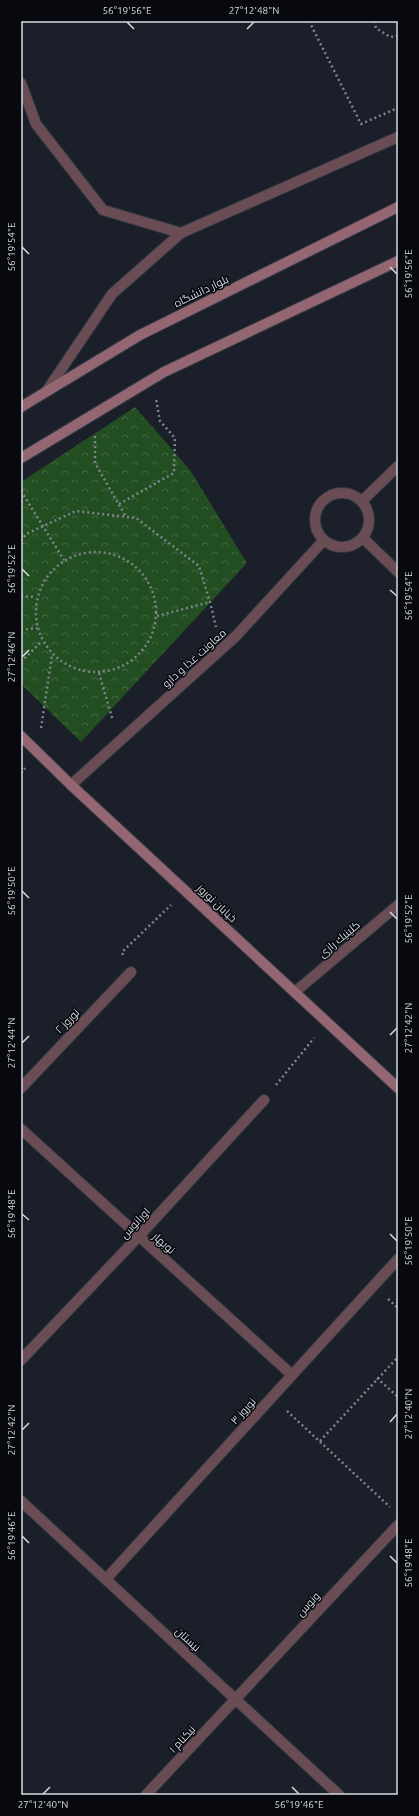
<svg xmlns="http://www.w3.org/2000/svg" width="419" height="1816" font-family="Ubuntu,Cairo,sans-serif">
<defs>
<pattern id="park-crowns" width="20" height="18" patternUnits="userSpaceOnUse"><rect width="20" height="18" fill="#234e21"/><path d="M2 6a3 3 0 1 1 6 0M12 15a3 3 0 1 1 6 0" fill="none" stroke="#426741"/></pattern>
</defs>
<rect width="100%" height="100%" fill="#1a1f2a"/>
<!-- park -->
<path fill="url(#park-crowns)" d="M135,407L190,470L247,563L81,742L21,684V482Z"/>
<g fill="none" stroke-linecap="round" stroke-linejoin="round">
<defs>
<g id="lane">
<path d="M21,83L36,124L103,210L181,233"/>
<path d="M46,392L112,294L181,233L398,137"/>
<circle cx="342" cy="520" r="27"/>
<path d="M362,501L398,466"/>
<path d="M363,538L398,572"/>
<path d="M71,785L236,636L324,540"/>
</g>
<g id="street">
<path d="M295,992L398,905"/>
<path d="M21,1088L131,972"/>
<path d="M21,1129L292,1375"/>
<path d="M21,1360L139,1236L264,1100"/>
<path d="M21,1501L339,1795"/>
<path d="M106,1579L398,1259"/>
<path d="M146,1795L398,1525"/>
</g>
<g id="secondary">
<path d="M21,407L140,335L398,207"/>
<path d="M21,458L164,372L398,261"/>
<path d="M21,736L71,785L398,1088"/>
</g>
</defs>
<!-- lane casing -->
<use href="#lane" stroke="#343944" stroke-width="12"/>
<!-- street casing -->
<use href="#street" stroke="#343944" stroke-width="12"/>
<!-- secondary casing -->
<use href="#secondary" stroke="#343944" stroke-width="12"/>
<!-- path -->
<g stroke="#7f848d" stroke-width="2.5" stroke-dasharray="2 3" stroke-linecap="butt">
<path d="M309,21L361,124L398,108"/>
<path d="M374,21L376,28L390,37L398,36"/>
<path d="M95,436V463L126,517"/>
<path d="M21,491L64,560"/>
<path d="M119,504L174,473L175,438L160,421L156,399"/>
<path d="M21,541L26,534L76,511L136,518L199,566L210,602L216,627"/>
<circle cx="96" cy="612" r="60"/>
<path d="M21,596L36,597"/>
<path d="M157,616L210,602"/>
<path d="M21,630L37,628"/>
<path d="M21,662L42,641"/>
<path d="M99,673L113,721"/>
<path d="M41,728L52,655"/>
<path d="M21,773L25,768"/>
<path d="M123,955L122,952L171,905"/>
<path d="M276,1085L314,1038"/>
<path d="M388,1299L398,1308"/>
<path d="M377,1378L398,1397"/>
<path d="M287,1411L390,1507"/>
<path d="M320,1441L398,1357"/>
</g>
<!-- lane -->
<use href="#lane" stroke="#6a4d54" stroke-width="10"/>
<!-- street -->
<use href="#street" stroke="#6a4d54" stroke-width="10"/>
<!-- secondary -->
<use href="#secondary" stroke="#946671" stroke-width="10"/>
</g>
<!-- ticks -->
<path fill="none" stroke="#d5dae1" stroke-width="1.5" d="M127,22L134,29M247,29L254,22M22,247L29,254M390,267L397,274M22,569L29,576M390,590L397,596M22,657L29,650M22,891L29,898M390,912L397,919M390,1035L397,1028M22,1043L29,1036M22,1214L29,1220M390,1234L397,1241M390,1422L397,1414M22,1430L29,1423M22,1536L29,1543M390,1556L397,1563M292,1787L299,1794M43,1794L50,1787"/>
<g text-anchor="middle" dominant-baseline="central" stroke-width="3" stroke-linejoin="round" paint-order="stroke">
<!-- street labels -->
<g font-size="11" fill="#d5dae1" stroke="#07090e">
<text transform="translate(201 291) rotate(-26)">بلوار دانشگاه</text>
<text transform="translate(194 658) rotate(-42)">معاونت غذا و دارو</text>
<text transform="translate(217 903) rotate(43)">خیابان نوروز</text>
<text transform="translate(339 939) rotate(-40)">كلينيك رازی</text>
<text transform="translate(67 1021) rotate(-46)">نوروز ۲</text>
<text transform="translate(135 1223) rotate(-47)">اورانوس</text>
<text transform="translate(164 1243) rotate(42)">نوبهار</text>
<text transform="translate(243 1411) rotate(-48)">نوروز ۳</text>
<text transform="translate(308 1604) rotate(-47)">ونوس</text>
<text transform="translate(188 1639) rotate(43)">نیستان</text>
<text transform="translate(182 1739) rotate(-47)">نیکنام ۱</text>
</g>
</g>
<!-- border -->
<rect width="419" height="1816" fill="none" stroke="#07090e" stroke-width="44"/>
<rect x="22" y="22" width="375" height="1772" fill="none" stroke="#d5dae1" stroke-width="1.5"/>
<g font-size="10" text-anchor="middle" fill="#d5dae1">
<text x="127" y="14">56°19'56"E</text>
<text x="254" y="14">27°12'48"N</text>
<text transform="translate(11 247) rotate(-90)" y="4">56°19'54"E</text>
<text transform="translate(408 274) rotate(-90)" y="4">56°19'56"E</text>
<text transform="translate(11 569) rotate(-90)" y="4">56°19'52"E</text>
<text transform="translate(408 596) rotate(-90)" y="4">56°19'54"E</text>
<text transform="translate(11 657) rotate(-90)" y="4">27°12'46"N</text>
<text transform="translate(11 891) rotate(-90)" y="4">56°19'50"E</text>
<text transform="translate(408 919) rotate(-90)" y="4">56°19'52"E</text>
<text transform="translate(408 1028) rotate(-90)" y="4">27°12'42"N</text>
<text transform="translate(11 1043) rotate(-90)" y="4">27°12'44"N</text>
<text transform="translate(11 1214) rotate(-90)" y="4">56°19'48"E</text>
<text transform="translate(408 1241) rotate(-90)" y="4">56°19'50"E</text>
<text transform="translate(408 1414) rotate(-90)" y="4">27°12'40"N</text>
<text transform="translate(11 1430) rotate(-90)" y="4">27°12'42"N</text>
<text transform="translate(11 1536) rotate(-90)" y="4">56°19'46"E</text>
<text transform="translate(408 1563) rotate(-90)" y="4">56°19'48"E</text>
<text x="43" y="1808">27°12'40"N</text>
<text x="299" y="1808">56°19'46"E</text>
</g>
</svg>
